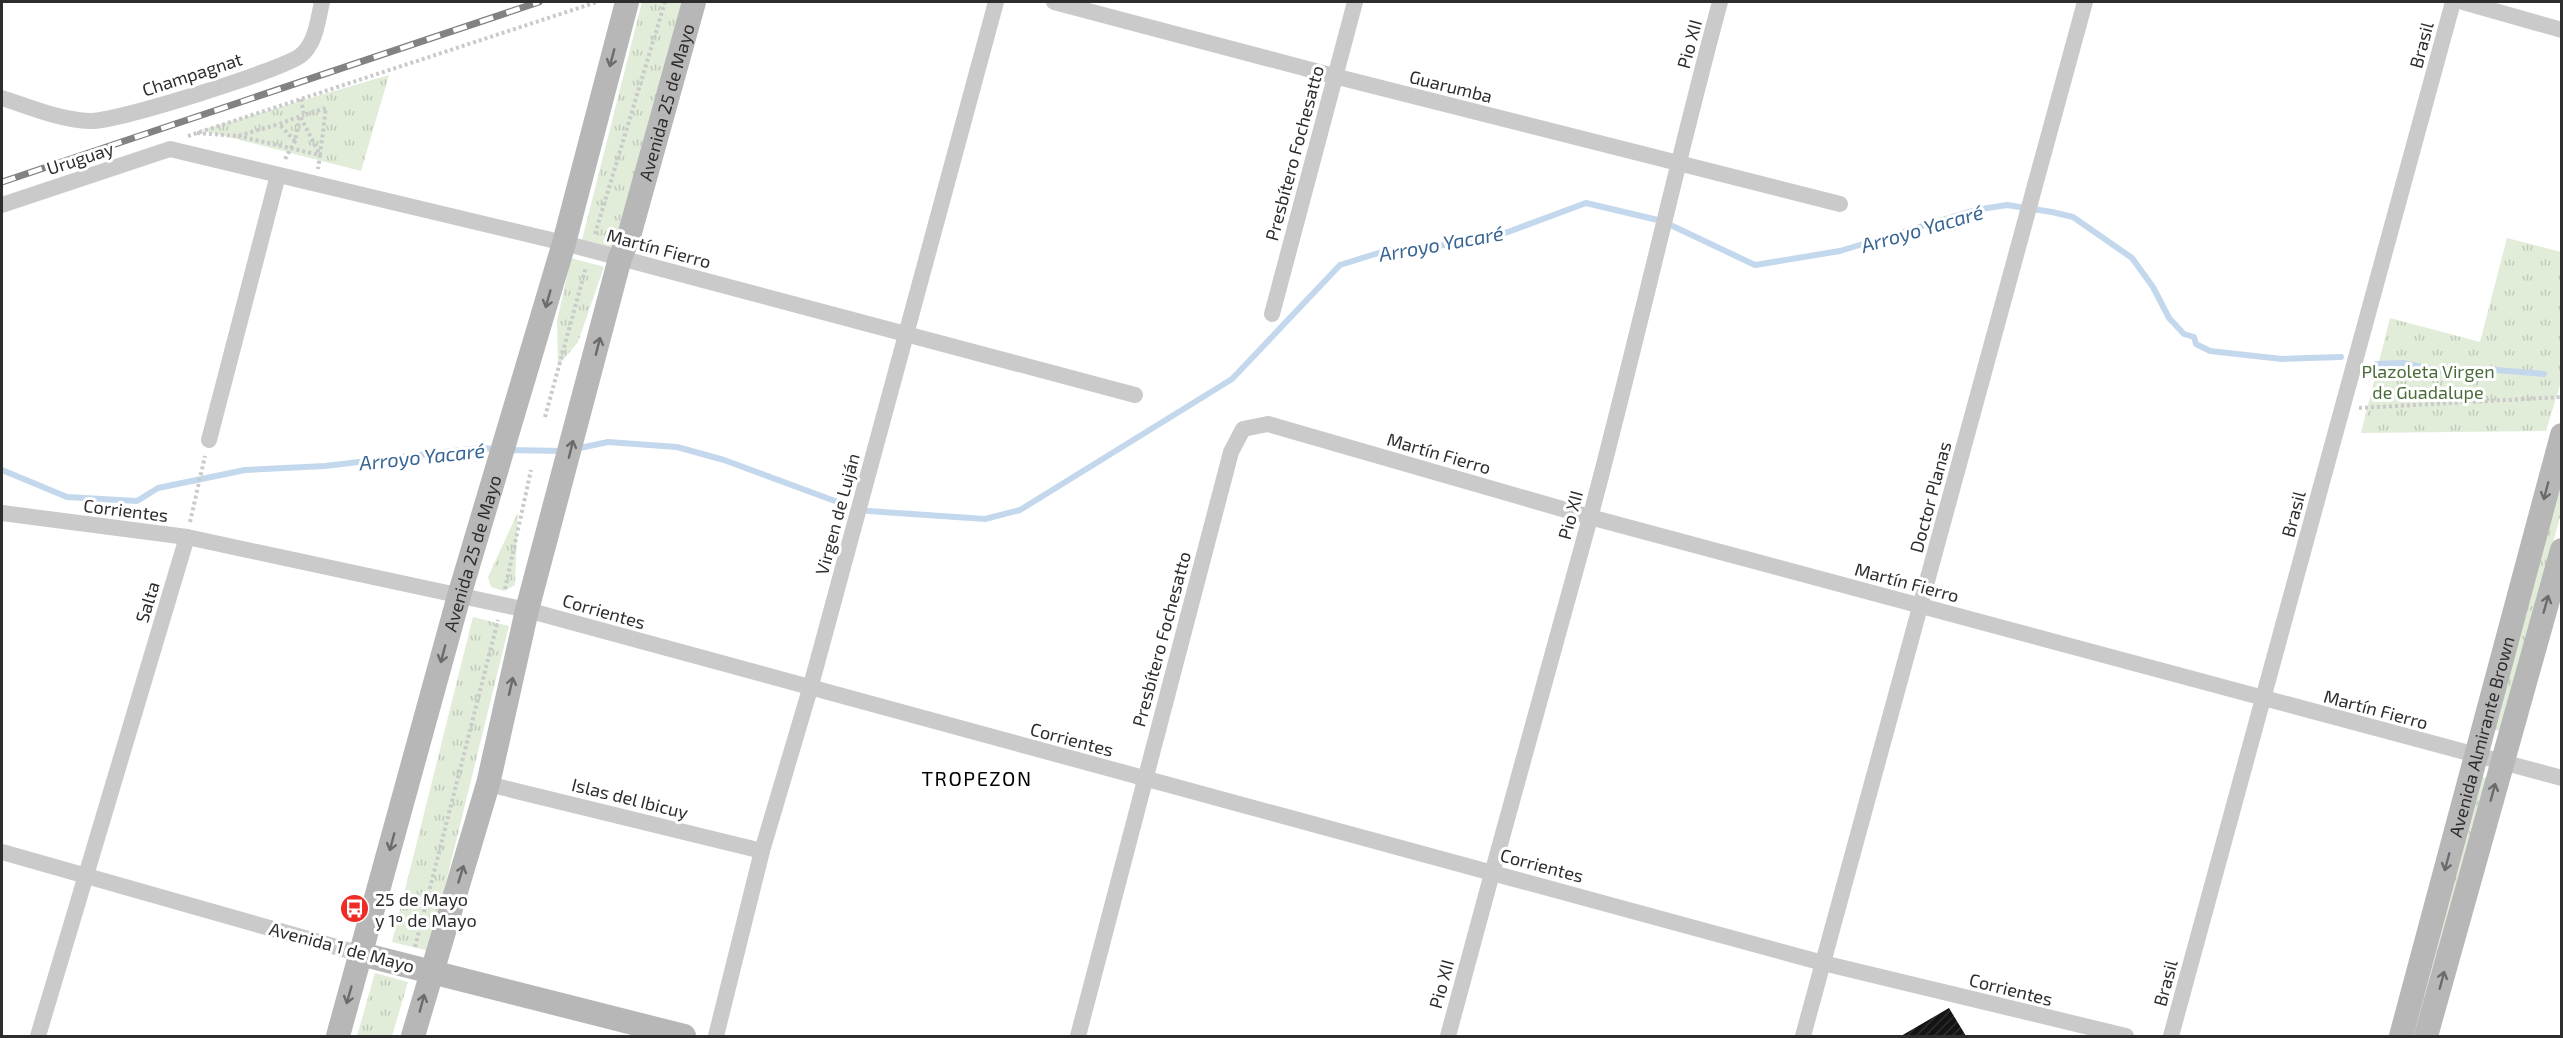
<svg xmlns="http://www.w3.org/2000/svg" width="2563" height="1038" font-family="'Exo 2',sans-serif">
<defs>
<pattern id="grass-tufts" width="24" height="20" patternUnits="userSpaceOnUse" patternTransform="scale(1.5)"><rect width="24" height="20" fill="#e1ecd9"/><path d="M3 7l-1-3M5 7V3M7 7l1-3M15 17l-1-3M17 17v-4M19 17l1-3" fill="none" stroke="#c1cbbb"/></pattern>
<pattern id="building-hatch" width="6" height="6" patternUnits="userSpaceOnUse" patternTransform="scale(1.5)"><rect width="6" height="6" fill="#141414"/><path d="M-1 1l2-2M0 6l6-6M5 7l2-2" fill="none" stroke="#2e2e2e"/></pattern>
</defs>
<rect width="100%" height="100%" fill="#fff"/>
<!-- grass -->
<g fill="url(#grass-tufts)">
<path d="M642,2H683L617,250L582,240Z"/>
<path d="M389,75L361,171L201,130Z"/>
<path d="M2507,238L2561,252V382L2546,431L2361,433L2390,318L2480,342Z"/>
<path d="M571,258L604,267L578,342L558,366L557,321Z"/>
<path d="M2561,476V513L2502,732L2493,729Z"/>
<path d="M518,512L515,585L504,591L491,587L488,577Z"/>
<path d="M473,617L509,626L429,951L392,942Z"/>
<path d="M2481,777L2488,778L2417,1036H2409Z"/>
<path d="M375,973L408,982L392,1036H357Z"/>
</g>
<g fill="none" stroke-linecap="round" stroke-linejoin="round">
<!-- stream -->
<g stroke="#c4d8ed" stroke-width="6">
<path d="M2376,364L2403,363L2456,374L2484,369L2544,374"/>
<path d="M575,449L608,442L677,447L724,460L843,504"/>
<path d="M507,450L563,451"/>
<path d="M2,470L67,497L137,501L158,488L245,470L325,466L479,448L497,449"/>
<path d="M868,511L985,519L1020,510L1232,379L1340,265L1388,250H1419L1508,232L1586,203L1662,221L1755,265L1840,251L1975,210L2007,205L2052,212L2073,217L2132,258L2153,287L2169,318L2184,334L2194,337L2196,344L2210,351L2282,359L2341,357"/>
</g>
</g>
<!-- building -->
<path fill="url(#building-hatch)" d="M1949,1008L1966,1036H1901Z"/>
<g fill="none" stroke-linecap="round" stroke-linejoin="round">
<!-- path -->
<g stroke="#cacaca" stroke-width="4" stroke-dasharray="3 3" stroke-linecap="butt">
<path d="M301,99L304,115L326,108L320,155L300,116L295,141L279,124L304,115"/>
<path d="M197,133L238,136L279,124"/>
<path d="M188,136L597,2"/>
<path d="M238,136L320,155L318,169"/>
<path d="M285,159L295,141"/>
<path d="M595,234L665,2"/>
<path d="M2359,408L2562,397"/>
<path d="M545,417L586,267"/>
<path d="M190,522L205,456"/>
<path d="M505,589L531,470"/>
<path d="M415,947L498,620"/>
</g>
<!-- minor -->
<g stroke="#cacaca" stroke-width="16">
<path d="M1054,2L1334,76L1840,204"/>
<path d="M2463,2L2562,30"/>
<path d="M2,98C30,107 60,120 90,121C116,122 278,71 300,56C316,44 318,19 322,2"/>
<path d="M2,205L170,149L564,243L1135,395"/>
<path d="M1272,314L1355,2"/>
<path d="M209,440L278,175"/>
<path d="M2,513L187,537L527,610L1823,963L2126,1036"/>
<path d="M488,784L762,851"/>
<path d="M2,852L361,954"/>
<path d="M38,1036L187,537"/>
<path d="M716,1036L762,851L810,689L996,2"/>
<path d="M1078,1036L1231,452L1243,429L1268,424L1590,517L2562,778"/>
<path d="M1448,1036C1494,863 1543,691 1590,518C1636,346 1674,173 1720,2"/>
<path d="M1803,1036L2085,2"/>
<path d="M2171,1036L2453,2"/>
</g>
<!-- secondary -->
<g stroke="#b7b7b7" stroke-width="24">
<path d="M361,954L684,1036"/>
<path id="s1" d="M338,1036L459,596L564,243L627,2"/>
<path id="s2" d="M413,1036L488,784L527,610L620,258L629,236L694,2"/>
<path id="s3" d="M2401,1036L2562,435"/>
<path d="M2426,1036L2562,550"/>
</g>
<defs>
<path id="rail" d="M2,182L539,2"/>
</defs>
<!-- rail casing -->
<use href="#rail" stroke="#828282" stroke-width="7"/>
<!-- rail -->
<use href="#rail" stroke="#fff" stroke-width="4.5" stroke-dasharray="14" stroke-linecap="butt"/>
</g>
<!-- one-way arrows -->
<defs><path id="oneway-shaft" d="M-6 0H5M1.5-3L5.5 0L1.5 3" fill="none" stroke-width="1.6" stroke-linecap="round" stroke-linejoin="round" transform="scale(1.5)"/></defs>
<g stroke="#6b6b6b">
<use href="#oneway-shaft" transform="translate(612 58) rotate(105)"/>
<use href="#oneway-shaft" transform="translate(548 299) rotate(106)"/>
<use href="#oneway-shaft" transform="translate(598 346) rotate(-76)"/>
<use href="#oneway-shaft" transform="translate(571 449) rotate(-76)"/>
<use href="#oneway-shaft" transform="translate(2546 491) rotate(105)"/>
<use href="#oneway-shaft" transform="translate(2546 604) rotate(-74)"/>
<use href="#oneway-shaft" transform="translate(443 654) rotate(105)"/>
<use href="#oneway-shaft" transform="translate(511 686) rotate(-77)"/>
<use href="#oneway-shaft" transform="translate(2493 792) rotate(-75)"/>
<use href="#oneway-shaft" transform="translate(392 842) rotate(105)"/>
<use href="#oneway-shaft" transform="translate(2447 862) rotate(105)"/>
<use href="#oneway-shaft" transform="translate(461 874) rotate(-73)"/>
<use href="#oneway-shaft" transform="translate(2442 980) rotate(-75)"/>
<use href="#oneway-shaft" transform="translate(349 995) rotate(106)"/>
<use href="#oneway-shaft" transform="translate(422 1003) rotate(-75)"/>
</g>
<!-- icons -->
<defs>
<symbol id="bus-disc" viewBox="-11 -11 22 22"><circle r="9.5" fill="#ee2c25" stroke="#fff"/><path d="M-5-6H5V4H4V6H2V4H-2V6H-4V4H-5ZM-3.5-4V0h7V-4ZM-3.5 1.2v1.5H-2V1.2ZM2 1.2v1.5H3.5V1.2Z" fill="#fff"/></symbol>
</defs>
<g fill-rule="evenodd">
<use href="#bus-disc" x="338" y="892" width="33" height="33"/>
</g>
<g text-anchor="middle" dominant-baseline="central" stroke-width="6" stroke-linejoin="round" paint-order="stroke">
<!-- street labels -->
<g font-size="18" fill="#2d2d2d" stroke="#fff">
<text transform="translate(1689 44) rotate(-75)">Pio XII</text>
<text transform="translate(2421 45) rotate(-75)">Brasil</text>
<text transform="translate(192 74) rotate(-18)">Champagnat</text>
<text transform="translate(1451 86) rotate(14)">Guarumba</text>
<text stroke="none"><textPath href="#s2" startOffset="968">Avenida 25 de Mayo</textPath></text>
<text transform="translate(1294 153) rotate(-75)">Presbítero Fochesatto</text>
<text transform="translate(80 158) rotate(-18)">Uruguay</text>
<text transform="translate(659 248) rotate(15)">Martín Fierro</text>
<text transform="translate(1439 453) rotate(16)">Martín Fierro</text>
<text transform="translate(1930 497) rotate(-75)">Doctor Planas</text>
<text transform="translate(126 510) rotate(7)">Corrientes</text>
<text transform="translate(837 514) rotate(-75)">Virgen de Luján</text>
<text transform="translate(2293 514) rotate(-75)">Brasil</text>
<text transform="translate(1570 515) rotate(-75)">Pio XII</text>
<text stroke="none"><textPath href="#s1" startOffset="501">Avenida 25 de Mayo</textPath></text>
<text transform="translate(1907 582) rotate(15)">Martín Fierro</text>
<text transform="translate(147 602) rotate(-73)">Salta</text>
<text transform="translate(604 611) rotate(16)">Corrientes</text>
<text transform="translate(1161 639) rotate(-75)">Presbítero Fochesatto</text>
<text transform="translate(2376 709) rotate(15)">Martín Fierro</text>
<text stroke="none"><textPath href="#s3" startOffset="310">Avenida Almirante Brown</textPath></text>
<text transform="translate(1072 739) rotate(15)">Corrientes</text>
<text transform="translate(630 798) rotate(14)">Islas del Ibicuy</text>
<text transform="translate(1542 865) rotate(15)">Corrientes</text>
<text transform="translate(342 947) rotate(15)">Avenida 1 de Mayo</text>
<text transform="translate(2165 983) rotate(-75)">Brasil</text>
<text transform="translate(1441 984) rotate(-75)">Pio XII</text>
<text transform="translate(2011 989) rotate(14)">Corrientes</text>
</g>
<!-- park labels -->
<g font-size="18" fill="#4a6b38" stroke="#fff">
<text x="2428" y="371">Plazoleta Virgen<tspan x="2428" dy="21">de Guadalupe</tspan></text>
</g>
<!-- poi labels -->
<g font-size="18" fill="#2d2d2d" stroke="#fff" text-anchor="start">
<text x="375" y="899">25 de Mayo<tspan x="375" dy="21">y 1º de Mayo</tspan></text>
</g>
<!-- water labels -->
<g font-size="20" font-style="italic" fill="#376593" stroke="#fff">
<text transform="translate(1922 228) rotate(-16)">Arroyo Yacaré</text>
<text transform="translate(1441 243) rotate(-10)">Arroyo Yacaré</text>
<text transform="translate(422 456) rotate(-6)">Arroyo Yacaré</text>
</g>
<!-- neighbourhood labels -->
<g font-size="20" letter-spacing="1.5" fill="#000" stroke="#fff">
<text x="977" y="778">TROPEZON</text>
</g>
</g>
<!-- border -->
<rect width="2563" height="1038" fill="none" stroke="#2d2d2d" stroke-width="6"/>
</svg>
